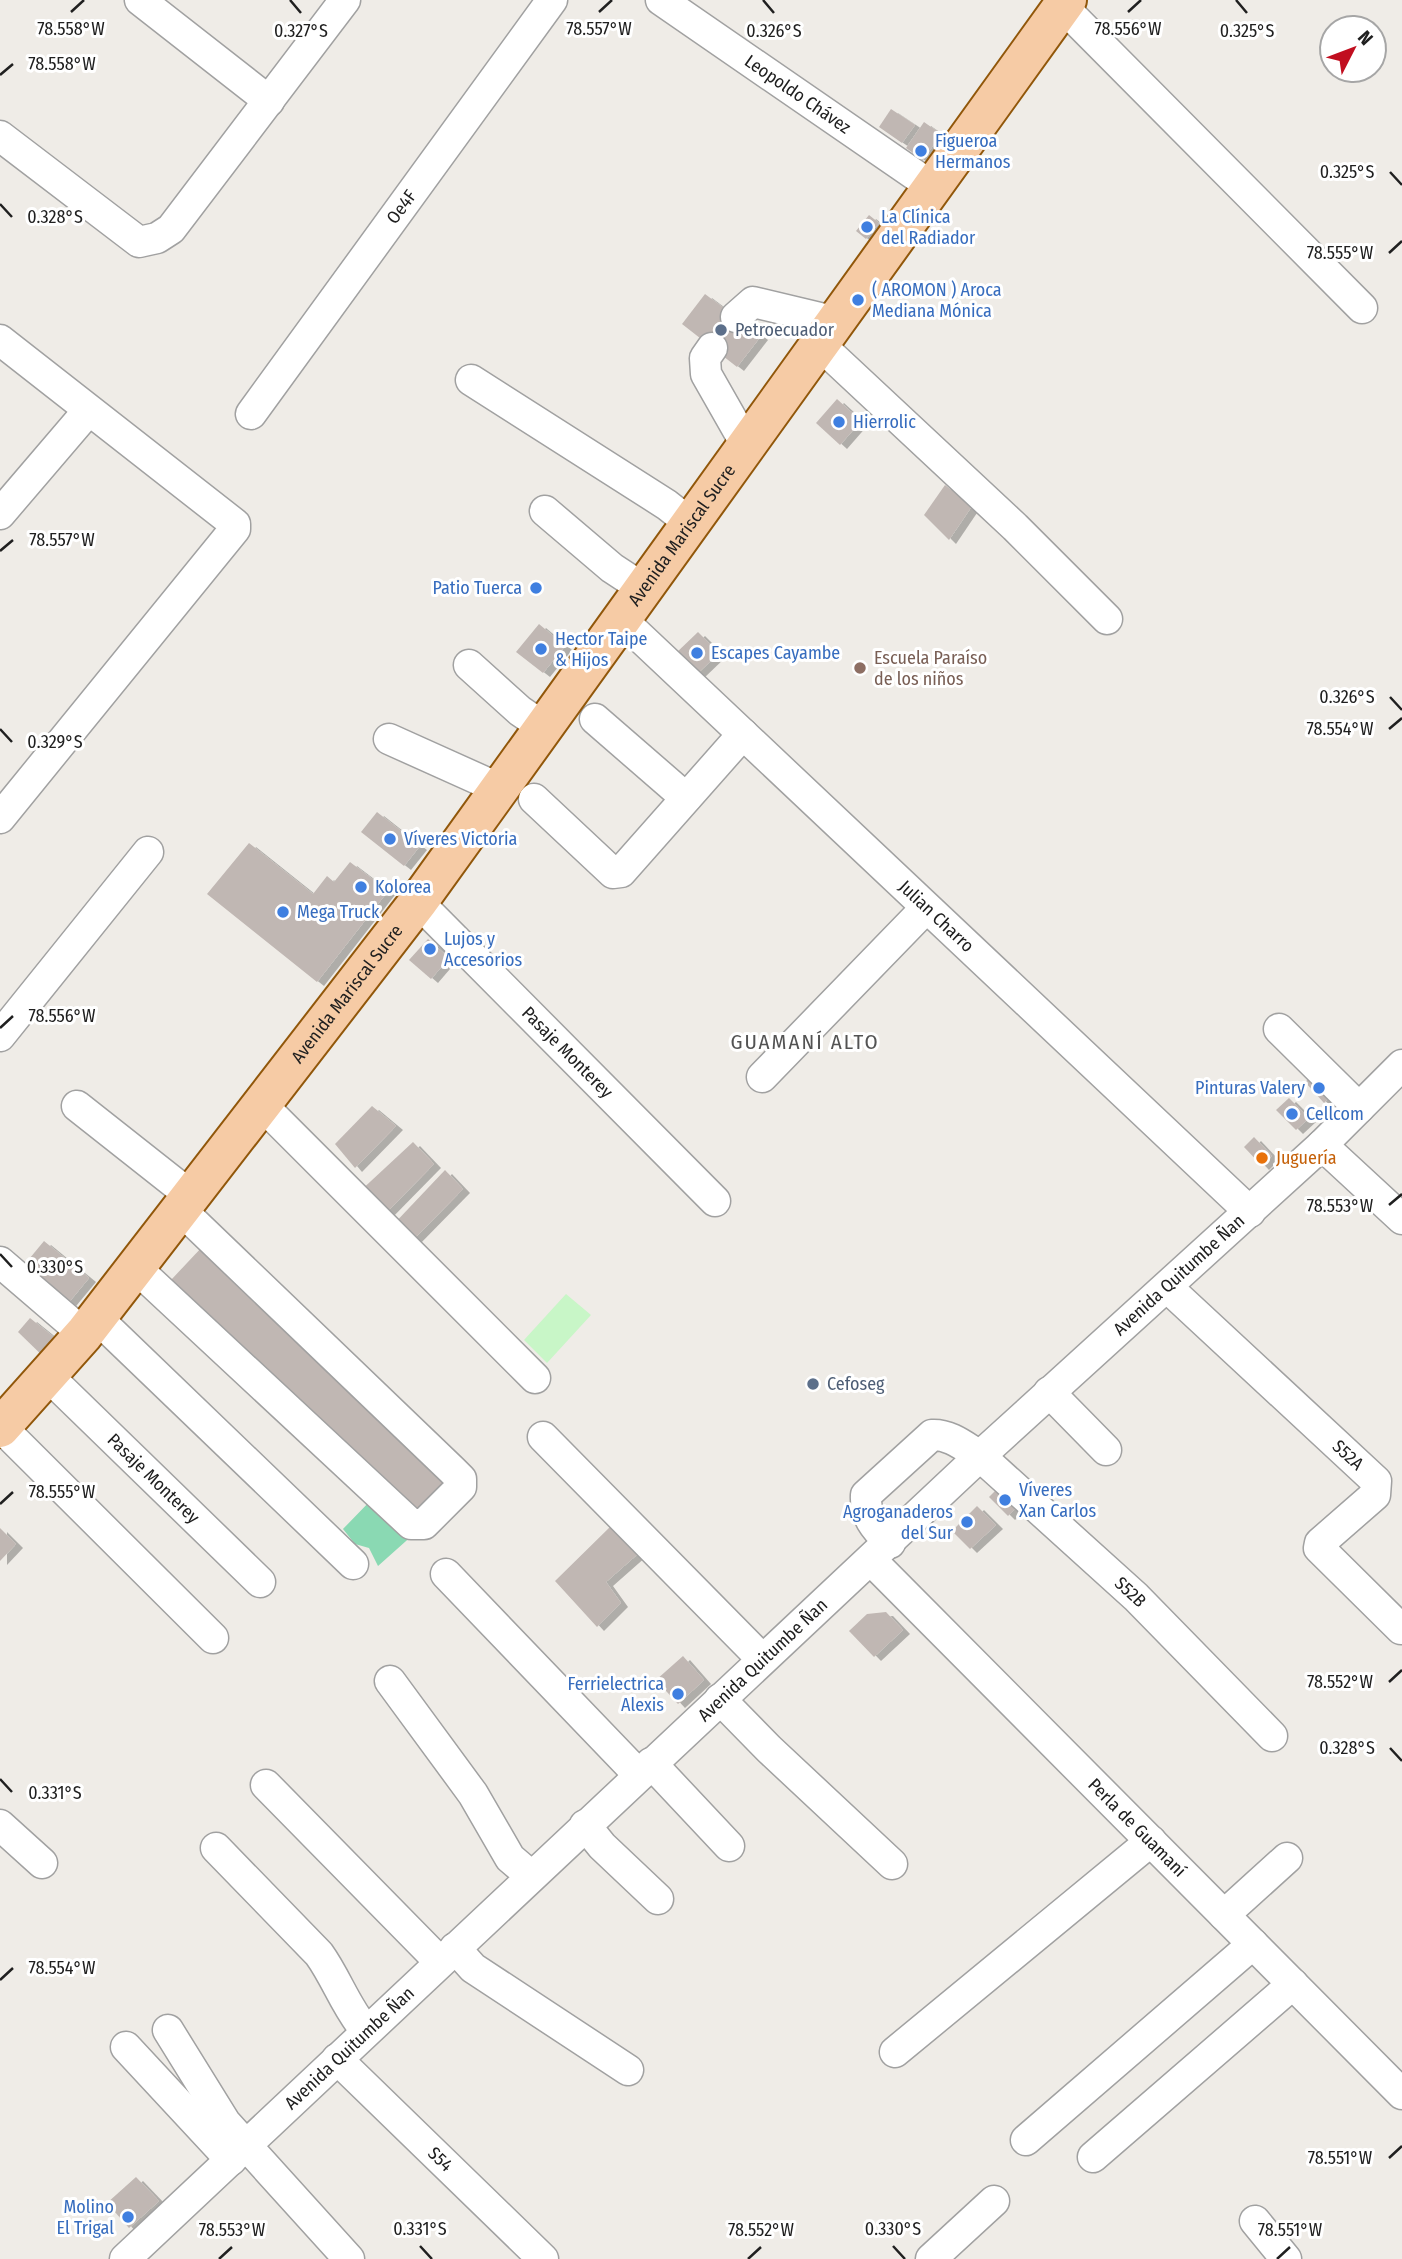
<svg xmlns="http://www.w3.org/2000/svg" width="1402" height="2259" font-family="'Fira Sans Condensed',sans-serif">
<defs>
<filter id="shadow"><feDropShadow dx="7" dy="4" stdDeviation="0" flood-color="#0004"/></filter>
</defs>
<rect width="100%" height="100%" fill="#efece7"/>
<!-- park -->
<path fill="#c8f6c7" d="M566,1294L591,1315L547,1363L524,1340Z"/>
<!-- pitch -->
<path fill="#8ad9b3" d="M375,1496L415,1533L378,1566L369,1548L355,1544L343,1529Z"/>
<!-- building -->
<g fill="#c0b7b3" filter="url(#shadow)">
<path d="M891,109L915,125L902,143L879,127Z"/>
<path d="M924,122L941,134L923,160L906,148Z"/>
<path d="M869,215L879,223L866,239L856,231Z"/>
<path d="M705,294L761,336L737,367L682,324Z"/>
<path d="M837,399L861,421L840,445L816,423Z"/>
<path d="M945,485L972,506L949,540L924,515Z"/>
<path d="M539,624L565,646L543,673L516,652Z"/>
<path d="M698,632L719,653L696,675L675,654Z"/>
<path d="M377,812L420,846L404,866L361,832Z"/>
<path d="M249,843L313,894L327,876L334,882L350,862L388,891L317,982L207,894Z"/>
<path d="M428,939L449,958L431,979L409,960Z"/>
<path d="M1315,1073L1333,1094L1324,1103L1305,1082Z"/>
<path d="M1289,1098L1309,1118L1296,1130L1276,1110Z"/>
<path d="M372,1106L396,1126L355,1168L335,1144Z"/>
<path d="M1254,1137L1272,1156L1262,1166L1244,1147Z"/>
<path d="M413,1142L434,1164L380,1219L357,1194Z"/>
<path d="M445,1170L463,1189L408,1245L391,1227Z"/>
<path d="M44,1241L89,1278L65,1307L20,1270Z"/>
<path d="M203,1246L451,1487L417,1521L171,1280Z"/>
<path d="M30,1318L66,1347L50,1363L18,1332Z"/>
<path d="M998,1488L1020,1504L1008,1516L989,1497Z"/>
<path d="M977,1506L996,1525L970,1549L952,1531Z"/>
<path d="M612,1525L640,1552L606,1582L621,1603L597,1627L555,1581Z"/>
<path d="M0,1528L16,1544L0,1561Z"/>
<path d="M886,1612L903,1630L874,1657L849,1631L867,1614Z"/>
<path d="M683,1656L704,1680L678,1704L656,1680Z"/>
<path d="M136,2177L159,2201L129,2228L107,2203Z"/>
</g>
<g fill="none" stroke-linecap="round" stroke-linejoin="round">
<defs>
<g id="minor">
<path d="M140,0L269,101"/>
<path id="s1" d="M661,0L934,188"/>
<path d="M1062,6L1362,308"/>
<path d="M0,136L139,242L157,238L171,229L345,0"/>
<path d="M736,317L753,302L837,322"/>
<path d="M0,340L235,524V529L0,818"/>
<path d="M820,345L1015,527L1107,619"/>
<path d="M712,348L705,358L706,374L747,446"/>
<path d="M471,380L667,505L691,524"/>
<path id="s2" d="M251,414L552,0"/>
<path d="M545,511L612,568L644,589"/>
<path d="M0,514L88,411"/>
<path id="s3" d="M622,620L1250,1212"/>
<path d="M469,665L520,711L545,728"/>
<path d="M595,719L686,798"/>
<path d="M389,739L498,788"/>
<path d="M534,799L613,873L621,872L743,734"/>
<path id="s4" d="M418,902L715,1201"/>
<path d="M1279,1029L1359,1108"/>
<path d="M0,1036L148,852"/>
<path d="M762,1077L926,908"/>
<path d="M262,1105L535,1378"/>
<path d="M77,1106L191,1196"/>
<path d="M1322,1145L1402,1219"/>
<path d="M0,1262L84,1334"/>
<path d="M136,1268L411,1524H424L461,1487V1479L452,1470L181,1210"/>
<path id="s5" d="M1167,1287L1376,1481L1375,1495L1320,1543L1319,1548L1401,1629"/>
<path d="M97,1318L353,1564"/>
<path id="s6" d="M48,1376L260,1582"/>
<path d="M1049,1392L1106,1450"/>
<path d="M1,1427L213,1638"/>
<path d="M543,1437L762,1659"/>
<path id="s7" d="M890,1543C874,1527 865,1517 866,1495L932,1435C950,1434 965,1447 980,1456L1136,1597L1272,1736"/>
<path id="s8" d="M872,1561L1402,2094"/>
<path d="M446,1574L639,1775"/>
<path d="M390,1681L473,1794L510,1858L531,1876"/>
<path d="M720,1699L769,1749L892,1864"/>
<path d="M651,1763L729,1846"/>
<path d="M266,1785L440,1962"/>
<path d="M0,1825L42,1863"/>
<path d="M585,1825L602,1846L658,1899"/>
<path d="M216,1848L319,1954C337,1979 345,2006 366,2031"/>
<path d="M1224,1915L1287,1858"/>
<path d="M455,1948L473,1968L628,2070"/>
<path d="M168,2030L225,2122L349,2259"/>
<path d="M126,2047L231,2160"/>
<path d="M895,2052L1151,1841"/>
<path id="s9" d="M337,2059L543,2259"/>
<path d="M1026,2140L1253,1944"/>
<path d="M1093,2157L1293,1984"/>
<path d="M1255,2221L1286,2259"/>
<path id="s10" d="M125,2259L980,1456L1322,1145L1402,1065"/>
<path d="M931,2259L994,2201"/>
</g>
<g id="major">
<path id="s11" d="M0,1428L84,1334L418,902L1067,0"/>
</g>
</defs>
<!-- minor casing -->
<use href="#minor" stroke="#a1a1a1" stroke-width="33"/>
<!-- major casing -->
<use href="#major" stroke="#91570a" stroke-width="42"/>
<!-- minor -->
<use href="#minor" stroke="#fff" stroke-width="30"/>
<!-- major -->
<use href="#major" stroke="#f6cba5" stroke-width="38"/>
</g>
<!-- ticks -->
<path fill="none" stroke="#202020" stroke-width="2.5" d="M290,0L301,13M763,0L774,13M1236,0L1247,13M71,12L84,0M599,12L612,0M1128,12L1141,0M0,75L13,64M1390,172L1402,185M0,204L12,217M1389,253L1402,241M0,551L13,540M1390,697L1402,710M0,729L12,742M1389,729L1402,718M0,1028L13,1016M1389,1205L1402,1194M0,1254L12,1267M0,1504L13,1492M1389,1682L1402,1670M1390,1748L1402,1761M0,1779L12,1792M0,1980L13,1968M1389,2158L1402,2146M420,2246L432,2259M893,2246L905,2259M219,2259L232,2247M748,2259L761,2247M1277,2259L1290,2247"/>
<!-- markers -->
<g fill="#3f7fe0" stroke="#fff" stroke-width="2.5">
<circle cx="921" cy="151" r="7"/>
<circle cx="867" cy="227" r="7"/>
<circle cx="858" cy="300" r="7"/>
<circle cx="839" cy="422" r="7"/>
<circle cx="536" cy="588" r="7"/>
<circle cx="541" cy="649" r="7"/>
<circle cx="697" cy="653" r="7"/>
<circle cx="390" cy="839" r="7"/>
<circle cx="361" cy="887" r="7"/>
<circle cx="283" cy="912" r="7"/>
<circle cx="430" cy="949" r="7"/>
<circle cx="1319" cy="1088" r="7"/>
<circle cx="1292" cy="1114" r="7"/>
<circle cx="1005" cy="1500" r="7"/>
<circle cx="967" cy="1522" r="7"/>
<circle cx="678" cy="1694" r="7"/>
<circle cx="128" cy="2217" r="7"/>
</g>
<g fill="#5c6f8a" stroke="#fff" stroke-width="2.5">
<circle cx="721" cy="330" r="7"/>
<circle cx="813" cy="1384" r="7"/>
</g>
<circle fill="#8d6e63" stroke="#fff" stroke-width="2.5" cx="860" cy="668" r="7"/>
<circle fill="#e8710a" stroke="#fff" stroke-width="2.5" cx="1262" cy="1158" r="7"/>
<g text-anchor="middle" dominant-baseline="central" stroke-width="6" stroke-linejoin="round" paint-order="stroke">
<!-- street labels -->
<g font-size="18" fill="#202020" stroke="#fff">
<text stroke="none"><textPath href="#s1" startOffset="166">Leopoldo Chávez</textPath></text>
<text stroke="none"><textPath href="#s2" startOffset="256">Oe4F</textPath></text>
<text stroke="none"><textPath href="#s11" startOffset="1124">Avenida Mariscal Sucre</textPath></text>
<text stroke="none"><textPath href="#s3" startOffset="432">Julian Charro</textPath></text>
<text stroke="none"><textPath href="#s11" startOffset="556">Avenida Mariscal Sucre</textPath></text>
<text stroke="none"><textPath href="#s4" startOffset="212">Pasaje Monterey</textPath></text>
<text stroke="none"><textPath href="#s10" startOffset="1442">Avenida Quitumbe Ñan</textPath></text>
<text stroke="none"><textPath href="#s5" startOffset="247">S52A</textPath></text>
<text stroke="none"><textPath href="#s6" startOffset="147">Pasaje Monterey</textPath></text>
<text stroke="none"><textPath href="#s7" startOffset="401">S52B</textPath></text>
<text stroke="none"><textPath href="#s10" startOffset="875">Avenida Quitumbe Ñan</textPath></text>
<text stroke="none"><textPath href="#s8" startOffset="376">Perla de Guamaní</textPath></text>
<text stroke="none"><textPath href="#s10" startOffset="308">Avenida Quitumbe Ñan</textPath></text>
<text stroke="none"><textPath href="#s9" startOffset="144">S54</textPath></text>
</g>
<!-- shop labels -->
<g font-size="18" fill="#366cbe" stroke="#fff" text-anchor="start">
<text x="935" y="141">Figueroa<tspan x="935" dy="21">Hermanos</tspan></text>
<text x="881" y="217">La Clínica<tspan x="881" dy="21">del Radiador</tspan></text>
<text x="872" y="290">( AROMON ) Aroca<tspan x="872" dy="21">Mediana Mónica</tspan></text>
<text x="853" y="422">Hierrolic</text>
<text x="522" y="588" text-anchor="end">Patio Tuerca</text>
<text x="555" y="639">Hector Taipe<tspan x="555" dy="21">&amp; Hijos</tspan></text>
<text x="711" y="653">Escapes Cayambe</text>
<text x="404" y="839">Víveres Victoria</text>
<text x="375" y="887">Kolorea</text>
<text x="297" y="912">Mega Truck</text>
<text x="444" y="939">Lujos y<tspan x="444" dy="21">Accesorios</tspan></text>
<text x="1305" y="1088" text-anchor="end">Pinturas Valery</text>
<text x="1306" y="1114">Cellcom</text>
<text x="1019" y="1490">Víveres<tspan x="1019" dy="21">Xan Carlos</tspan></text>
<text x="953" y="1512" text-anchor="end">Agroganaderos<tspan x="953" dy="21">del Sur</tspan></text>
<text x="664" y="1684" text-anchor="end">Ferrielectrica<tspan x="664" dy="21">Alexis</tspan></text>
<text x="114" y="2207" text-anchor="end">Molino<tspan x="114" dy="21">El Trigal</tspan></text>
</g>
<!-- service labels -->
<g font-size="18" fill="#4e5e75" stroke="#fff" text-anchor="start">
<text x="735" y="330">Petroecuador</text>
<text x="827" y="1384">Cefoseg</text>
</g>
<!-- education labels -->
<g font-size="18" fill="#785e54" stroke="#fff" text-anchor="start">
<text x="874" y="658">Escuela Paraíso<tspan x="874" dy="21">de los niños</tspan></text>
</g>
<!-- food labels -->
<g font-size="18" fill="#c56008" stroke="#fff" text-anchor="start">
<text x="1276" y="1158">Juguería</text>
</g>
<!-- quarter labels -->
<g font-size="21" letter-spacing="2" fill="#535353" stroke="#fff">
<text x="805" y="1042">GUAMANÍ ALTO</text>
</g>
</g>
<g font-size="18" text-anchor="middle" fill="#202020" stroke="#fff" stroke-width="6" stroke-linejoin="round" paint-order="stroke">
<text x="71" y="35">78.558°W</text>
<text x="599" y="35">78.557°W</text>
<text x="1128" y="35">78.556°W</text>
<text x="301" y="37">0.327°S</text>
<text x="774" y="37">0.326°S</text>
<text x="1247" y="37">0.325°S</text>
<text x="62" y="70">78.558°W</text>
<text x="1347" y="178">0.325°S</text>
<text x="55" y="223">0.328°S</text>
<text x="1340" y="259">78.555°W</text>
<text x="62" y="546">78.557°W</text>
<text x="1347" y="703">0.326°S</text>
<text x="1340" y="735">78.554°W</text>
<text x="55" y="748">0.329°S</text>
<text x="62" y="1022">78.556°W</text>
<text x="1340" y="1212">78.553°W</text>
<text x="55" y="1273">0.330°S</text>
<text x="62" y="1498">78.555°W</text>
<text x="1340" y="1688">78.552°W</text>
<text x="1347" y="1754">0.328°S</text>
<text x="55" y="1799">0.331°S</text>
<text x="62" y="1974">78.554°W</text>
<text x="1340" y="2164">78.551°W</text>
<text x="420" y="2235">0.331°S</text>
<text x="893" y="2235">0.330°S</text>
<text x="232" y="2236">78.553°W</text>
<text x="761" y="2236">78.552°W</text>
<text x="1290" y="2236">78.551°W</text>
</g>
<!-- north arrow -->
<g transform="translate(1353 49) rotate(48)"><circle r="33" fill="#ffffff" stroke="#a6a6a6" stroke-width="2"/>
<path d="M0-5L12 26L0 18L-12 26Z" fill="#c10e1f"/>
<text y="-10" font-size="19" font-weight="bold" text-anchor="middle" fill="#202020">N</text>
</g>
</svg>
